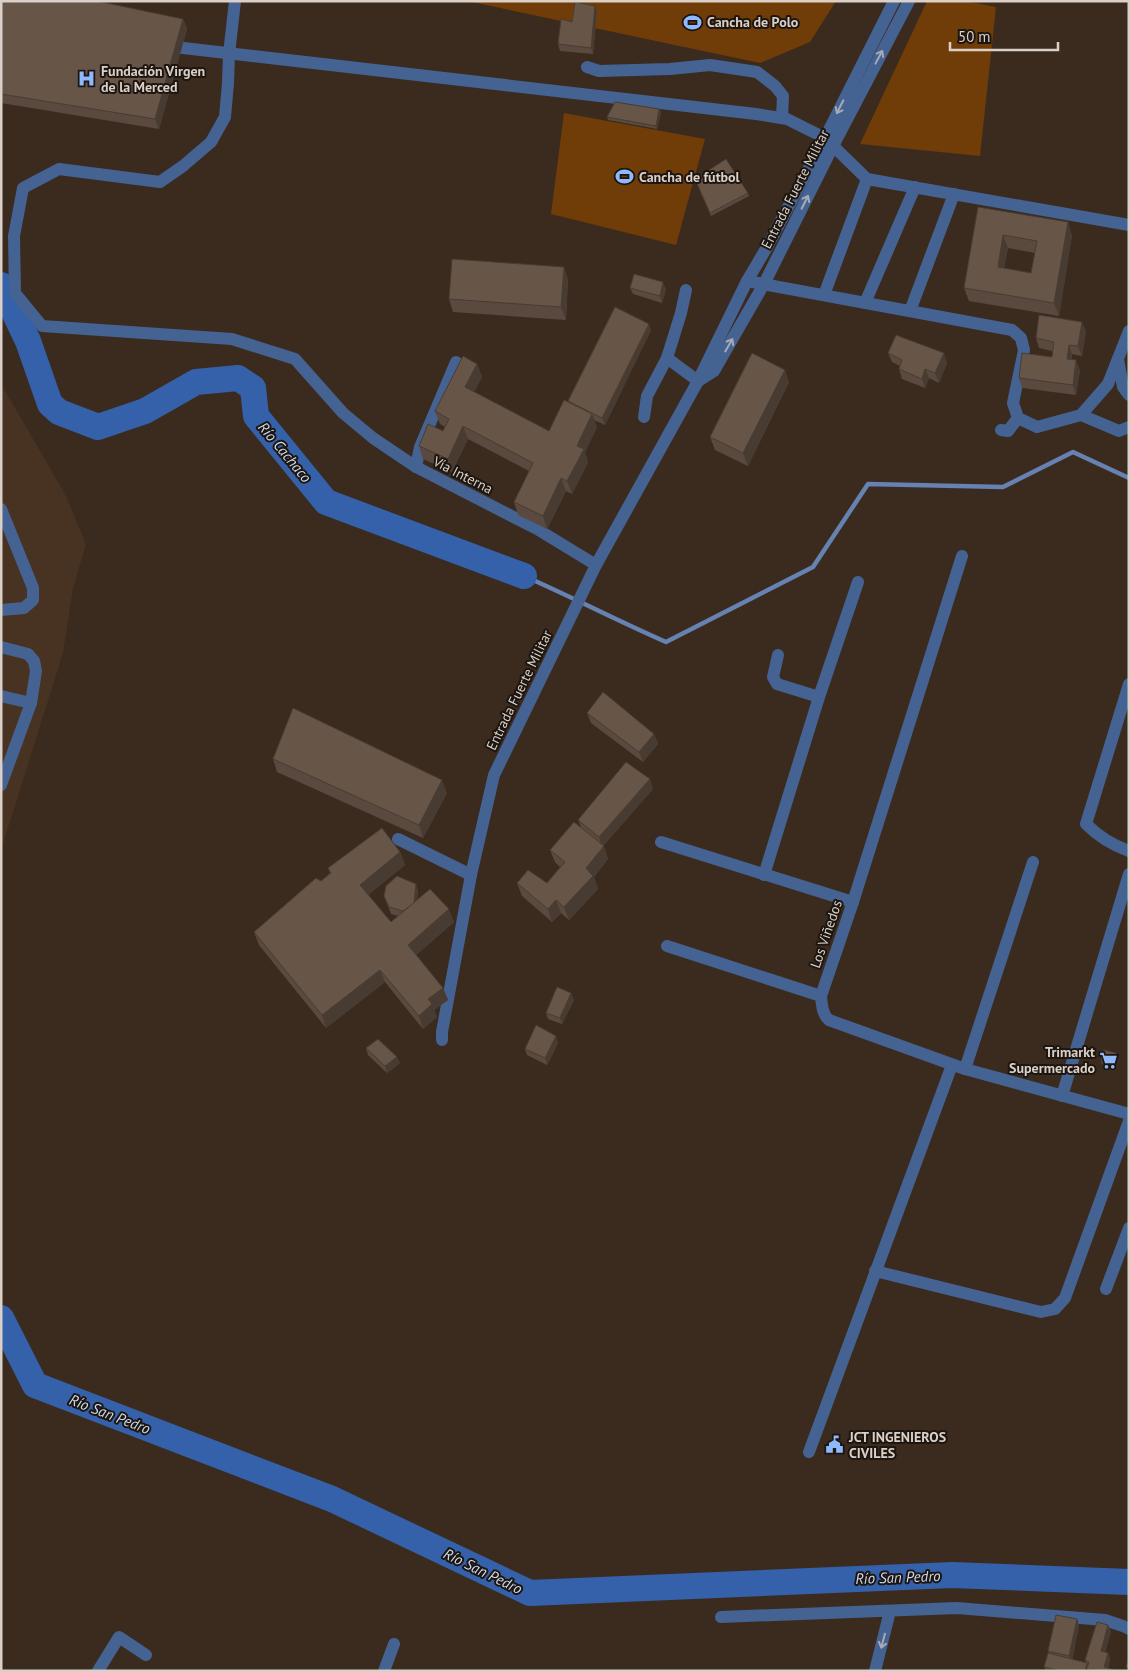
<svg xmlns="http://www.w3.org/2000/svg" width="1130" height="1672" font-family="'PT Sans',sans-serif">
<rect width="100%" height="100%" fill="#3b2b1f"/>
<!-- built -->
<path fill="#483322" d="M1,384L65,494L86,544L73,588L63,653L1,850Z"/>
<!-- green -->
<g fill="#703c07">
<path d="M467,1H836L810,42L760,63Z"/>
<path d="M927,1H973L971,2L996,7L980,156L860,144Z"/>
<path d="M564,113L705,139L676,245L551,214Z"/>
</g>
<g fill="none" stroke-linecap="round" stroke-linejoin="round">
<!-- stream -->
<path stroke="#6682b3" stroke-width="4.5" d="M524,576C572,597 618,621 666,642L813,567L868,484L1003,487L1073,452L1129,478"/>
<!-- river -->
<g stroke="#3461aa" stroke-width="26">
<path d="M1,285L28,341L50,404L59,412L98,427L145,411L196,382L238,378L253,388L256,416L326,502L524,576"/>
<path d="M1,1318L35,1385L332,1499L530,1593L952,1575L1129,1582"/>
</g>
<!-- minor -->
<g stroke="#456392" stroke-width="12">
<path d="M235,1L229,54L228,83L225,117L211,142L183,166L160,182L59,169L23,188L14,236L15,293L42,326L232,339L295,359L343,413L373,438L416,467L537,529L596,565"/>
<path d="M166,46L756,114L787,119L825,138L867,179L1129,225"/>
<path d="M587,67L599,71L670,69L710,65L757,72L775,86L783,96L782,118"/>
<path d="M747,281L1012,330L1021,338L1024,350L1013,403L1018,418L1037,427L1081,415L1108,384L1129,331"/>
<path d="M824,295L867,179"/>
<path d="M865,303L915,187"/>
<path d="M910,311L954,194"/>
<path d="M667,358L698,381"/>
<path d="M1118,359L1123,387L1129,395"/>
<path d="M700,380L714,371L764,284L833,146L909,1"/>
<path d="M1081,415L1119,431L1129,427"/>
<path d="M644,417L647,396L667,358L681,313L686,290"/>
<path d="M1001,430L1008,431L1018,418"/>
<path d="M416,467L420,447L456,362"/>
<path d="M1,509L33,588V600L24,608L1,610"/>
<path d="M962,556L853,902L821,996C822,1005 822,1014 829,1020L965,1069L1129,1114"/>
<path d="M1,647L28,654L34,661L36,671L31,703L1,785"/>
<path d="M778,655L773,677L777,684L819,697"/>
<path d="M1129,684L1086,824C1098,836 1112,845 1129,851"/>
<path d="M1,696L31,703"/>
<path d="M398,839L471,875"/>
<path d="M661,842L853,902"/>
<path d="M764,875L819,697L858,582"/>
<path d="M667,946L821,996"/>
<path d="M442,1040V1032L471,875L494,775L596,565L698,381L747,281L767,247L825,138L894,1"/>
<path d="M965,1069L1033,862"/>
<path d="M1062,1096L1129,874"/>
<path d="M875,1271L1041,1312L1055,1309L1065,1298L1129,1121"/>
<path d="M1106,1289L1129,1228"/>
<path d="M809,1452L952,1065"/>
<path d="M721,1617L957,1608L1105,1620L1123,1626L1129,1629"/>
<path d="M98,1671L119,1637L146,1655"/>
<path d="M384,1671L394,1644"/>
<path d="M875,1671L890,1611"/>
</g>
</g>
<!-- wall -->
<g fill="#59493e" fill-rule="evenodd">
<path d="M1,1L183,19L187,29L159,129L1,103Z"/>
<path d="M595,6L597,12L593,54L560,51L558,44L572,22Z"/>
<path d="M659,109L661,112L657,129L608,120L607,117Z"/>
<path d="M695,179L748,193L749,196L711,216Z"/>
<path d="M978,207L1072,235L1059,316L969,301L964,288ZM1008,248L1035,253L1031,273L1004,268Z"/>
<path d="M568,279L566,320L453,312L449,299Z"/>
<path d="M630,288L666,289L662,303L633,294Z"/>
<path d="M651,330L605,425L594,420L597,427L585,452L588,462L572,494L566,491L547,529L518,515L514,502L529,471L468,439L452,472L423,459L419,446L443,431L445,427L440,424L435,411L477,364L482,377L474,392L549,431L569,403L568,401Z"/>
<path d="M1086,331L1082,356L1072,354V360L1080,370L1076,395L1022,388L1019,378L1052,357V351L1039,348L1036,338Z"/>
<path d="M888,353L947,363L939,383L929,378L925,388L902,379L899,369L900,366L892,362Z"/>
<path d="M789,382L748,466L715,450L710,437Z"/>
<path d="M587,713L654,734L658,744L643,762L591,723Z"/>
<path d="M273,759L447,793L423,838L277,772Z"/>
<path d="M653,789L603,846L608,859L594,877L598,889L569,920L561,913L552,922L522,896L517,883H547L560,867L555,862L550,850L581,827L578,820Z"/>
<path d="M400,852L405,865L368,895L391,922L398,916L391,914L384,896L418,890L417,900L454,922L416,955L443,988L448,1000L434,1010L437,1017L423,1029L385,982L326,1028L259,945L254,932L321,881L330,873L328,868Z"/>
<path d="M574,1000L562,1024L548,1019L546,1013Z"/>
<path d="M558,1043L547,1065L527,1055L525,1049Z"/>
<path d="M366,1048L400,1063L387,1073L368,1055Z"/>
<path d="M1116,1053L1117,1056L1114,1068L1102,1064L1101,1061Z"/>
<path d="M1077,1619L1079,1626L1072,1659L1086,1663L1085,1660L1108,1625L1111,1632L1105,1652L1108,1653L1110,1659L1108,1668L1118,1671H1046L1044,1667L1049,1653L1048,1651Z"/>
</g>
<!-- shaded-wall -->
<g fill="#483c32">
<path d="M595,6L597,12L593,54L591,48Z"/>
<path d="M183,19L187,29L159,129L155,119Z"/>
<path d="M659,109L661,112L657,129L656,126Z"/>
<path d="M1068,222L1072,235L1059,316L1054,303Z"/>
<path d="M1003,235L1008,248L1002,280L998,267Z"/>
<path d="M564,267L568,279L566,320L561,307Z"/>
<path d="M663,282L666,289L662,303L660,296Z"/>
<path d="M1082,322L1086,331L1082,356L1078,346Z"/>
<path d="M649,324L651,330L605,425L602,418Z"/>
<path d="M1069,345L1072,354L1071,369L1067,359Z"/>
<path d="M944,353L947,363L939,383L935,373Z"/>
<path d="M1076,360L1080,370L1076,395L1073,385Z"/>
<path d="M477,364L482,377L470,400L465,387Z"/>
<path d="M925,369L929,378L925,388L922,379Z"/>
<path d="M785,370L789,382L748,466L743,453Z"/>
<path d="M592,414L597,427L585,452L588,462L572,494L567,481L577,446Z"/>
<path d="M463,426L468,439L452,472L448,459Z"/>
<path d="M561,478L566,491L547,529L543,516Z"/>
<path d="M654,734L658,744L643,762L639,752Z"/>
<path d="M650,779L653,789L602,847L599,837Z"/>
<path d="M442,780L447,793L423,838L419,825Z"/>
<path d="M604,846L608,859L594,877L598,889L569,920L564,907L586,868Z"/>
<path d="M400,852L405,865L364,898L360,885Z"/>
<path d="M416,884L418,890L416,912L413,905Z"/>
<path d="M556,900L561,913L552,922L548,909Z"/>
<path d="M449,909L454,922L413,958L408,945Z"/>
<path d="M380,970L385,982L326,1028L322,1015Z"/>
<path d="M443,988L448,1000L434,1010L437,1017L423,1029L419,1016L428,999Z"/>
<path d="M571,993L574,1000L562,1024L560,1018Z"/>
<path d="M556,1036L558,1043L547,1065L545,1058Z"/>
<path d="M1116,1053L1117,1056L1114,1068L1112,1064Z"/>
<path d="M397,1057L400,1063L387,1073L385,1066Z"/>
<path d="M1077,1619L1079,1626L1072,1662L1069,1656Z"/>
<path d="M1108,1625L1111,1632L1103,1657L1101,1651Z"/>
<path d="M1108,1653L1110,1659L1107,1671L1104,1667Z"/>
</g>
<!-- building -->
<g fill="#675548" stroke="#483c32" fill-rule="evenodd">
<path d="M1,1H97L183,19L155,119L1,94Z"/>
<path d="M575,2L595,6L591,48L558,44L561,19L572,22Z"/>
<path d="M615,102L659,109L656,126L607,117Z"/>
<path d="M726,159L748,193L710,213L695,179Z"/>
<path d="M978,207L1068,222L1054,303L964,288ZM1003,235L1037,241L1031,273L998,267Z"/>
<path d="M452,259L564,267L561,307L449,299Z"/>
<path d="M634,274L663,282L660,296L630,288Z"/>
<path d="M615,307L649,324L602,418L568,401Z"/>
<path d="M1039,315L1082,322L1078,346L1069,345L1067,359L1076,360L1073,385L1019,378L1022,353L1052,357L1054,342L1036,338Z"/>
<path d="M896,335L944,353L935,373L925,369L922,379L899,369L902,360L888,353Z"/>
<path d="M752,353L785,370L743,453L710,437Z"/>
<path d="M463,356L477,364L465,387L549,431L564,400L592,414L577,446L584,449L567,481L561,478L543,516L514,502L533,463L463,426L448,459L419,446L428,424L443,431L449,419L435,411Z"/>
<path d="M603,692L654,734L639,752L587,713Z"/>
<path d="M293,708L442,780L419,825L273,759Z"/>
<path d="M626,762L650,779L599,837L578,820Z"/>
<path d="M574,822L604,846L586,868L593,876L564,907L556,900L548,909L517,883L528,870L547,883L565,862L550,850Z"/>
<path d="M382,828L400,852L360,885L391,922L430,889L449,909L408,945L443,988L428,999L432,1004L419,1016L380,970L322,1015L254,932L316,878L321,881L331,873L328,868Z"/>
<path d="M397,876L416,884L414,903L403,911L389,907L384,896L386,886Z"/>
<path d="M557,987L571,993L560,1018L546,1013Z"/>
<path d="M536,1025L556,1036L545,1058L525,1049Z"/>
<path d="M378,1039L397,1057L385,1066L366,1048Z"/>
<path d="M1104,1050L1116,1053L1112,1064L1101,1061Z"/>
<path d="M1056,1615L1077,1619L1069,1656L1048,1651Z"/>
<path d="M1097,1622L1108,1625L1101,1651L1108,1653L1104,1667L1118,1671H1086L1089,1662L1085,1660Z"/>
<path d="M1048,1653L1087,1663L1085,1671H1060L1044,1667Z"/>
<path d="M1129,1658V1668L1126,1667Z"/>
</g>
<!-- one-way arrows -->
<defs><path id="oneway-shaft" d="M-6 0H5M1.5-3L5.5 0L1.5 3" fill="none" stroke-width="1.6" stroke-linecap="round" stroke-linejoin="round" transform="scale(1.25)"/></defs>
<g stroke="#a6aab5">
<use href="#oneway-shaft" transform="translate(879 57) rotate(-62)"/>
<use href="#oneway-shaft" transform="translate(840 107) rotate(117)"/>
<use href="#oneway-shaft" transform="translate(805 202) rotate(-63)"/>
<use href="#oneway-shaft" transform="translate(729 345) rotate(-60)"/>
<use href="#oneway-shaft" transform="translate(883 1641) rotate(105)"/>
</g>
<!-- icons -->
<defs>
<symbol id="stadium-bare" viewBox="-9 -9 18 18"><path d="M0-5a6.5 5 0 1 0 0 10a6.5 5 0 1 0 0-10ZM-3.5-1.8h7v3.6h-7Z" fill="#8eb9fc" stroke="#1c1510" stroke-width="2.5" paint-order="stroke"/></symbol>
<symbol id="hospital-bare" viewBox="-9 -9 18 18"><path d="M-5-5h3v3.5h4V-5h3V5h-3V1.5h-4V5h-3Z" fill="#8eb9fc" stroke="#1c1510" stroke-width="2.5" paint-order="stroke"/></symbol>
<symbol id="supermarket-bare" viewBox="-9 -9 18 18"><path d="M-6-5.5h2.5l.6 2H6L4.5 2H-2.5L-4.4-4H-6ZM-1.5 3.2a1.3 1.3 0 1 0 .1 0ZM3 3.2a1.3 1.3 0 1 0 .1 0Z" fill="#8eb9fc" stroke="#1c1510" stroke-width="2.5" paint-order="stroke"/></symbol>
<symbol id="civic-bare" viewBox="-9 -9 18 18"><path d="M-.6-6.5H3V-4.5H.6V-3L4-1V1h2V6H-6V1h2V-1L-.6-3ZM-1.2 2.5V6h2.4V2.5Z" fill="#8eb9fc" stroke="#1c1510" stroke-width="2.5" paint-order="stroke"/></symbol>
</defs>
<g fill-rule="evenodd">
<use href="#stadium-bare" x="680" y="10" width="25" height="25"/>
<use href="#hospital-bare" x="74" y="66" width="25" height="25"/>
<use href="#stadium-bare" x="612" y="164" width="25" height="25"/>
<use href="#supermarket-bare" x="1096" y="1048" width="25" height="25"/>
<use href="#civic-bare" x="822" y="1432" width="25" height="25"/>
</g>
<g text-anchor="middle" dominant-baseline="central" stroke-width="4" stroke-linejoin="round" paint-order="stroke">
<!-- poi labels -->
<g font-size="14" font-weight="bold" fill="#dad0c8" stroke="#1c1510" text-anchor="start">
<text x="707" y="22">Cancha de Polo</text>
<text x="101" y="71">Fundación Virgen<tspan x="101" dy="16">de la Merced</tspan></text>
<text x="639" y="177">Cancha de fútbol</text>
<text x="1095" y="1052" text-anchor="end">Trimarkt<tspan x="1095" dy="16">Supermercado</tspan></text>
<text x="849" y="1437">JCT INGENIEROS<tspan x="849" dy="16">CIVILES</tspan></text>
</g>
<!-- street labels -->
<g font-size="14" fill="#dad0c8" stroke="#1c1510">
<text transform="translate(795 189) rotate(-63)">Entrada Fuerte Militar</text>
<text transform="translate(463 475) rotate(27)">Vía Interna</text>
<text transform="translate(519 690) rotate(-64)">Entrada Fuerte Militar</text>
<text transform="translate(826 934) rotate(-71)">Los Viñedos</text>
</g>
<!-- water labels -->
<g font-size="15" font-style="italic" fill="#ccd9ed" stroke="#1c1510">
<text transform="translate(285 452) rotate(50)">Río Cachaco</text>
<text transform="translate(110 1414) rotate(21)">Río San Pedro</text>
<text transform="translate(483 1571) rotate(26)">Río San Pedro</text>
<text transform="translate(898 1577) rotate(-2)">Río San Pedro</text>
</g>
</g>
<!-- border -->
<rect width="1130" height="1672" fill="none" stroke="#dad0c8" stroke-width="5"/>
<!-- scale -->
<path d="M950 42v8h108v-8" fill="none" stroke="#dad0c8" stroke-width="2.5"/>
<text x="958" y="42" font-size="15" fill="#dad0c8" stroke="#1c1510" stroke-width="4" paint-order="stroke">50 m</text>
</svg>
